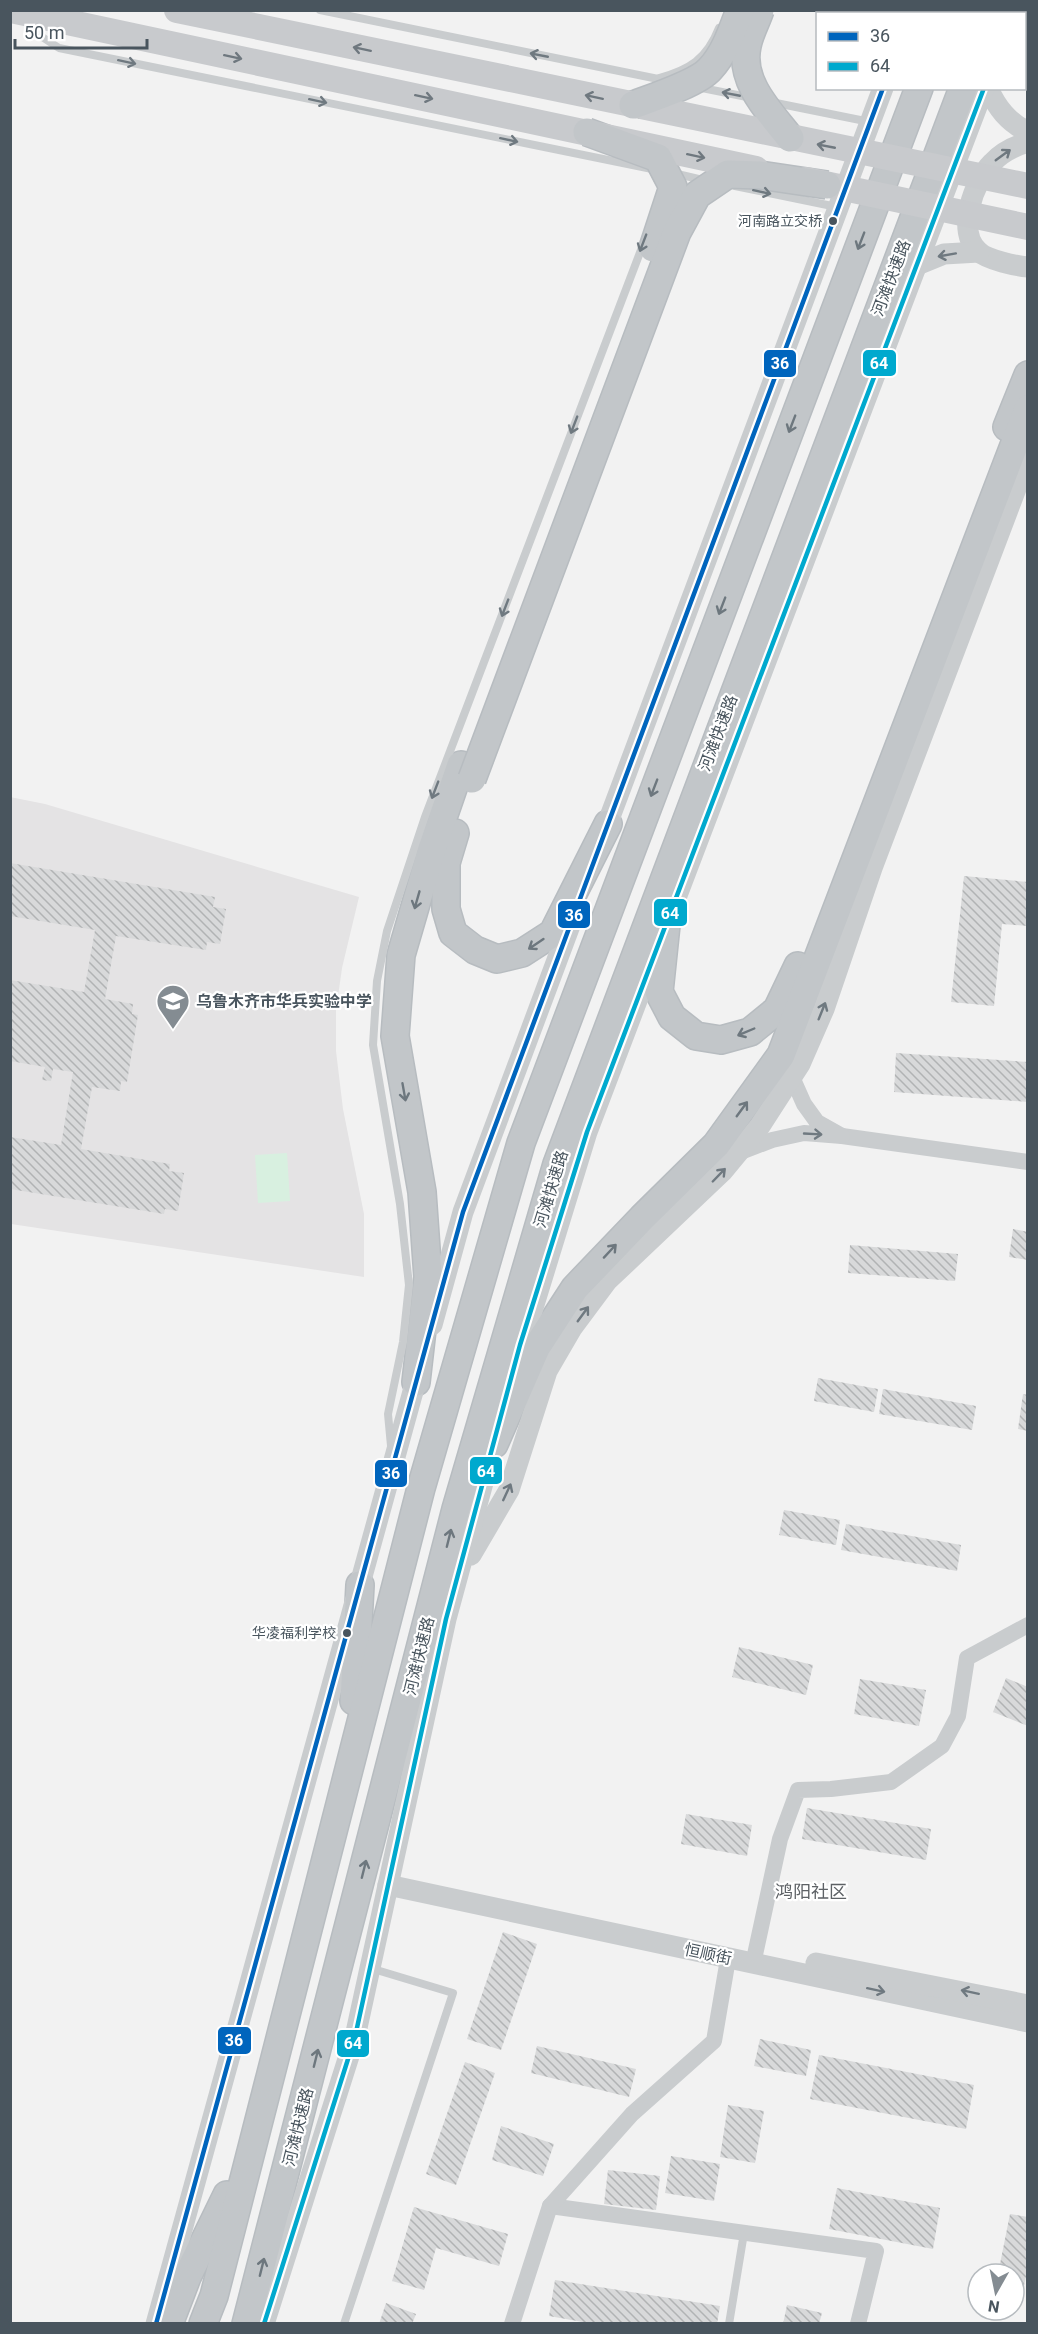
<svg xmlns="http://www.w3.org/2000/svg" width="1038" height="2334" font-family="Roboto,'Noto Sans SC',sans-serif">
<defs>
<pattern id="building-back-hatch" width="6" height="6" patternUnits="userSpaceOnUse" patternTransform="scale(1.5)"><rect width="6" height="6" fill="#d8d9da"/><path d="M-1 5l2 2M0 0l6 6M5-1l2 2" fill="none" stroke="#b1b3b4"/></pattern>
</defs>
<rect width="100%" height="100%" fill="#f2f2f2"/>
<!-- education -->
<path fill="#e4e3e4" d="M10,797L45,804L359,897L342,968L336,1010V1051L343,1109L364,1214V1277L11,1224Z"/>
<!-- grass -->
<path fill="#d8f0e0" d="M287,1153L290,1201L258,1203L255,1155Z"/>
<!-- building -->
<g fill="url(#building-back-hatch)">
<path d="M10,863L215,897L213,907L226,909L220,944L207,942L206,950L116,936L105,999L133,1004L132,1014L138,1015L127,1082L121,1081L120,1091L92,1087L81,1149L170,1164L169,1171L184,1173L178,1211L165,1209L164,1214L10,1189V1137L61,1145L73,1072L53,1069L51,1081L42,1080L45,1067L10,1061V980L84,992L95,930L10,916Z"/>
<path d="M964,876L1028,882V926L1002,924L994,1006L951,1002Z"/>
<path d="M896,1053L1028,1062V1102L894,1092Z"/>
<path d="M1013,1229L1028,1232V1260L1009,1257Z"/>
<path d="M850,1245L958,1254L955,1281L848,1273Z"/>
<path d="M818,1378L878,1389L874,1412L814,1401Z"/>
<path d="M883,1389L976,1406L972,1430L879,1414Z"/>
<path d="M1023,1394L1028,1395V1431L1018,1429Z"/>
<path d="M784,1510L840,1520L836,1545L779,1535Z"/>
<path d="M846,1524L961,1545L957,1571L841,1550Z"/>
<path d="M739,1647L813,1665L806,1695L732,1677Z"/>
<path d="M1006,1678L1028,1687V1726L993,1712Z"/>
<path d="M860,1679L926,1690L919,1726L854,1714Z"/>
<path d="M807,1808L931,1829L926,1860L802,1839Z"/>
<path d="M686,1814L752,1825L747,1856L681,1844Z"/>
<path d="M503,1932L537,1944L501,2050L467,2039Z"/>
<path d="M760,2039L811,2050L806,2076L754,2066Z"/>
<path d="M537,2046L636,2069L629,2097L531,2073Z"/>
<path d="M819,2055L974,2085L966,2129L810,2099Z"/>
<path d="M465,2062L495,2073L456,2185L426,2174Z"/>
<path d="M728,2105L764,2111L755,2163L720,2157Z"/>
<path d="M501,2126L554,2144L543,2176L492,2160Z"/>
<path d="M671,2156L720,2164L714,2201L665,2193Z"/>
<path d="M608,2170L660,2176L656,2210L604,2204Z"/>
<path d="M837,2188L940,2208L933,2249L829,2229Z"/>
<path d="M414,2207L508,2234L499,2266L436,2248L424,2290L392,2281Z"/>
<path d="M1010,2214L1028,2217V2268L1023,2290L1014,2288V2274H998Z"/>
<path d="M555,2280L720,2306L717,2324H594L549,2316Z"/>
<path d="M386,2303L416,2314L412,2324H379Z"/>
<path d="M787,2305L822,2313L819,2324H783Z"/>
</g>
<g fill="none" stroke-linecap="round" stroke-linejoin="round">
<defs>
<g id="trunk">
<path d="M947,14L948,10"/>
<path d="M991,14L992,10"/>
<path d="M1007,427L1028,375"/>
<path d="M455,833L446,863V909L453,933L475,950L497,959L522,953L553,933L608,824"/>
<path d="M666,925L659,992L672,1017L696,1036L721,1040L750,1032L777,1010L798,966"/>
<path d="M416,1382L428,1277L422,1192L395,1036L401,955L431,852L461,765"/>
<path d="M494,1444L536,1348L575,1288L642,1218L716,1145L781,1055L1028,409"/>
<path d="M354,1701L360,1585"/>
<path d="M169,2324L187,2277L227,2195"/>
<path d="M203,2324L214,2296L421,1488L521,1143L919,88"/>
<path d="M246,2324L456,1509L557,1164L963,88"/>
</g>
</defs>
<!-- trunk casing -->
<use href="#trunk" stroke="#b7bcc0" stroke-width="30"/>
<!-- service -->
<g stroke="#c9ccce" stroke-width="8">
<path d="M320,10L673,82"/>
<path d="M30,17L33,31L59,48L657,170"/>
<path d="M659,78C689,70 707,59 719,28"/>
<path d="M697,87L752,98"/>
<path d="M771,102L870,122"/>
<path d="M673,173L707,181"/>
<path d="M735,186L837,207"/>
<path d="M391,1446L388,1414L403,1342L409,1285L400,1204L373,1045L377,981L387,931L425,817L644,242"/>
<path d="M344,2324L453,1993L370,1968"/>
<path d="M729,2324L744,2233"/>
</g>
<!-- minor -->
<g stroke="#c9ccce" stroke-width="16">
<path d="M842,1136L1028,1162"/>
<path d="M738,1153L772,1140L804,1133L842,1136L817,1122L804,1104L792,1077"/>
<path d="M753,1964L780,1839L798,1790L831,1789L891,1782L942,1746L958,1716L967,1658L1028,1625"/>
<path d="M550,2206L876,2251L858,2324"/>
<path d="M512,2324L550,2206L632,2114L714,2041L728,1959"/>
</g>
<!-- tertiary -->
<g stroke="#c9ccce" stroke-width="21">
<path d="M911,14L912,10"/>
<path d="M1012,14L1014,10"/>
<path d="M988,88C997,108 1008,122 1028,132"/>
<path d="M1028,142C1015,146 1001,153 992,163C974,181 955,232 979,252C988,260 1016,266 1028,267"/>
<path d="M917,265L944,254L979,252"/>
<path d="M602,838L883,88"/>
<path d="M432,1325L463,1212L575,912"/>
<path d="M509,1386L587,1132L984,88"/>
<path d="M471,1555L509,1490L547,1371L572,1328L607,1281L722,1172L760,1126L800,1064L824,1009L872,868L1028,457"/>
<path d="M388,1885L1028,2022"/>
<path d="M816,1963L1028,2005"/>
<path d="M156,2324L420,1366"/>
<path d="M264,2324L355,2037L446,1619L497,1431"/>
</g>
<!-- trunk -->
<use href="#trunk" stroke="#c2c6c9" stroke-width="27"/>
<defs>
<g id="trunk-bridge">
<path d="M760,10C756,22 749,34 747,46C739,82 770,112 790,138"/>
<path d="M633,105C652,98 698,83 710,69C725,53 732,31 740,10"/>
<path d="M587,132L658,158L673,187L653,248"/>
<path d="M472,779L677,232L697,195L728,174L760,175L827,185"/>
</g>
</defs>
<!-- trunk-bridge casing -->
<use href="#trunk-bridge" stroke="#b7bcc0" stroke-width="30" stroke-linecap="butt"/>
<!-- primary-bridge -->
<g stroke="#c8cacd" stroke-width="26">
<path d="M11,10L756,169"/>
<path d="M177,10L1028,186"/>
<path d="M806,180L1028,227"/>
</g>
<!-- trunk-bridge -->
<use href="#trunk-bridge" stroke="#c2c6c9" stroke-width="27"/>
<defs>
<path id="bus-1" d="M156,2324L463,1212L883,88"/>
<path id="bus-2" d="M264,2324L355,2037L446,1619L520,1345L587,1132L984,88"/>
</defs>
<!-- bus-1 casing -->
<use href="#bus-1" stroke="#fff" stroke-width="9"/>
<!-- bus-2 casing -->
<use href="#bus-2" stroke="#fff" stroke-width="9"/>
<!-- bus-1 -->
<use href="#bus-1" stroke="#0065bd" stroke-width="4.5"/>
<!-- bus-2 -->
<use href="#bus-2" stroke="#00a9ce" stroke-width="4.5"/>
</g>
<!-- one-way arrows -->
<defs><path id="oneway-shaft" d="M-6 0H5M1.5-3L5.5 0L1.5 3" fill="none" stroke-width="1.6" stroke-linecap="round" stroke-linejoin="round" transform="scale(1.5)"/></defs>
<g stroke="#6f787f">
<use href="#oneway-shaft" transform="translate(362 49) rotate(-168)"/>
<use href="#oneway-shaft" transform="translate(233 57) rotate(12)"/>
<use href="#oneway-shaft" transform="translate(424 97) rotate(12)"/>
<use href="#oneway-shaft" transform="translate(594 97) rotate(-168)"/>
<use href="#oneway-shaft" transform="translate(826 146) rotate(-169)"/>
<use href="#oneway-shaft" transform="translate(696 156) rotate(12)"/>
</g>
<g stroke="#6f7980">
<use href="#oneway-shaft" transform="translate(539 55) rotate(-169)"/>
<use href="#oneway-shaft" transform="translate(127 62) rotate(12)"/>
<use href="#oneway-shaft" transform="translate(731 94) rotate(-169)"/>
<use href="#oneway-shaft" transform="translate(318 101) rotate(12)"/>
<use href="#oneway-shaft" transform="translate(509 140) rotate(12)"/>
<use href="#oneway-shaft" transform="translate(1003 155) rotate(-36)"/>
<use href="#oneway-shaft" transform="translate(762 192) rotate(12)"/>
<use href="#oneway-shaft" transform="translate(643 243) rotate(111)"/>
<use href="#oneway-shaft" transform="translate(947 255) rotate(170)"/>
<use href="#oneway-shaft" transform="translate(574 425) rotate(111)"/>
<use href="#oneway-shaft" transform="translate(505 608) rotate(111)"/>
<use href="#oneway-shaft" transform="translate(435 790) rotate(111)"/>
<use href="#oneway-shaft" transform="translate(822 1011) rotate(-68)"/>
<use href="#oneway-shaft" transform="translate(813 1134) rotate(3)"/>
<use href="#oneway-shaft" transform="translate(719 1175) rotate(-46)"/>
<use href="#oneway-shaft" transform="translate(583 1314) rotate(-54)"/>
<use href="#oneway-shaft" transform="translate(507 1492) rotate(-65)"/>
<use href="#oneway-shaft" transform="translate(876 1990) rotate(12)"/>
<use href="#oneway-shaft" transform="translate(970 1992) rotate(-168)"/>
</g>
<g stroke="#6d777e">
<use href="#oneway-shaft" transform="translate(861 241) rotate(111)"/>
<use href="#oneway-shaft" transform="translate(792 424) rotate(111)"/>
<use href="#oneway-shaft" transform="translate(722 606) rotate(111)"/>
<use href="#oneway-shaft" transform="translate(654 788) rotate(111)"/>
<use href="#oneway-shaft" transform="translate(417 900) rotate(106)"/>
<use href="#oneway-shaft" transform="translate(536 944) rotate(146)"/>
<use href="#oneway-shaft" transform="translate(746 1032) rotate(157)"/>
<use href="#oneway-shaft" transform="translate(404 1092) rotate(80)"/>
<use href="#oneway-shaft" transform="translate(742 1109) rotate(-54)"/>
<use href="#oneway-shaft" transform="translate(610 1251) rotate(-47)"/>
<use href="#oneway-shaft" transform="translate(449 1538) rotate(-76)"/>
<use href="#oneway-shaft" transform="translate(364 1869) rotate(-76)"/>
<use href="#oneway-shaft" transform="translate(316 2058) rotate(-76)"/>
<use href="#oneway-shaft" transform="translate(262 2267) rotate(-76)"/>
</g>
<!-- icons -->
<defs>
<symbol id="school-pin" viewBox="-11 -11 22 30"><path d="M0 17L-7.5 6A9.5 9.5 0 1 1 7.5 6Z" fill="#848c92" stroke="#fff"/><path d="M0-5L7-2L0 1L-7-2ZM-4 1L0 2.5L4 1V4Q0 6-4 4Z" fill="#fff"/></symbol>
</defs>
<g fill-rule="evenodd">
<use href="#school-pin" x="154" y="982" width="38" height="52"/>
</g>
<!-- markers -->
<g fill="#49555e" stroke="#fff" stroke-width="2">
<circle cx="833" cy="221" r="5"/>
<circle cx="347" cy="1633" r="5"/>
</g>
<g text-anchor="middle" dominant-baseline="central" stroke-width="4.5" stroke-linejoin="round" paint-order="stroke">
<!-- bus labels -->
<g font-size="14" fill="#49555e" stroke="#fff" text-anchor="end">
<text x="822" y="221">河南路立交桥</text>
<text x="336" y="1633">华凌福利学校</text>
</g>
<!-- street labels -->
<g font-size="16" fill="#49555e" stroke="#fff">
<text transform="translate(891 278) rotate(-69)">河滩快速路</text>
<text transform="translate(718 733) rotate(-69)">河滩快速路</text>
<text transform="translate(551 1189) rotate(-73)">河滩快速路</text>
<text transform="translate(419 1656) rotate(-76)">河滩快速路</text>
<text transform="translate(708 1954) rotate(12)">恒顺街</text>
<text transform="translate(298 2127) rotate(-76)">河滩快速路</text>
</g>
<!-- poi labels -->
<g font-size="16" font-weight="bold" fill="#49555e" stroke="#fff" text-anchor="start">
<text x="196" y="1001">乌鲁木齐市华兵实验中学</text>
</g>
<!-- neighbourhood labels -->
<g font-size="18" fill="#5e6266" stroke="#fff">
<text x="811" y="1891">鸿阳社区</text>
</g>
</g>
<g stroke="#fff" stroke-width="2">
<rect x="862" y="349" width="35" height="28" rx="6" fill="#00a9ce"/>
<rect x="763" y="349" width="34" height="29" rx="6" fill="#0065bd"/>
<rect x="653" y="898" width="35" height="29" rx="6" fill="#00a9ce"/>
<rect x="557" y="900" width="34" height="29" rx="6" fill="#0065bd"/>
<rect x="469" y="1456" width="34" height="29" rx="6" fill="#00a9ce"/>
<rect x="374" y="1459" width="34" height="29" rx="6" fill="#0065bd"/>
<rect x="217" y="2026" width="35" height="29" rx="6" fill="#0065bd"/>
<rect x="336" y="2029" width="34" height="29" rx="6" fill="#00a9ce"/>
</g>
<g font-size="16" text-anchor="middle" font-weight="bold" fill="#fff">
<text x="879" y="369">64</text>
<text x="780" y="369">36</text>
<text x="670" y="919">64</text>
<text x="574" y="921">36</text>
<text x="486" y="1477">64</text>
<text x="391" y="1479">36</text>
<text x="234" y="2046">36</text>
<text x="353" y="2049">64</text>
</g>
<!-- border -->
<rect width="1038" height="2334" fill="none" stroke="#49555e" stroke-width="24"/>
<!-- legend -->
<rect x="816" y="12" width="210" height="78" fill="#ffffff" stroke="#b6bbbf" stroke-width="1.5"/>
<rect x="828" y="32" width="30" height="9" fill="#0065bd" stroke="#b6bbbf" stroke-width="1.5"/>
<text x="870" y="42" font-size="18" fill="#49555e">36</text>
<rect x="828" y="62" width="30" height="9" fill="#00a9ce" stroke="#b6bbbf" stroke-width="1.5"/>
<text x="870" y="72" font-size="18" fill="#49555e">64</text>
<!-- north arrow -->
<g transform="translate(996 2292) rotate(189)"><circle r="28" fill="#ffffff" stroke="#b6bbbf" stroke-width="1.5"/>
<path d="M0-4.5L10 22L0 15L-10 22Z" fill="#848c92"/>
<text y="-9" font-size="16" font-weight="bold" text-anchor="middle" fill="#49555e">N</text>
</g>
<!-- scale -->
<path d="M15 39v9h132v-9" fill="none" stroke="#49555e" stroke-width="3"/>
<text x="24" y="39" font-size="18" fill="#49555e" stroke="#ffffff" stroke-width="4.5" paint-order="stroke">50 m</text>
</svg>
